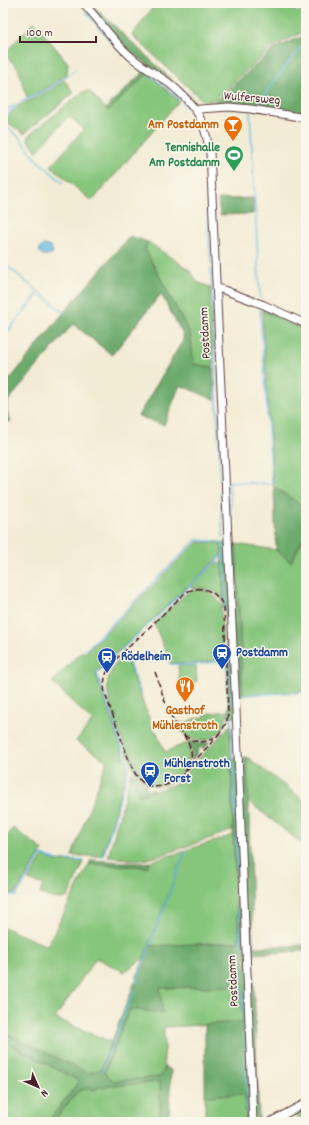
<svg xmlns="http://www.w3.org/2000/svg" width="309" height="1125" font-family="Dekko,sans-serif">
<rect width="100%" height="100%" fill="#fbf7ec"/>
<filter id="ink" filterUnits="userSpaceOnUse"><feTurbulence type="fractalNoise" baseFrequency=".025" numOctaves="2"/><feDisplacementMap in="SourceGraphic" scale="8" xChannelSelector="R" yChannelSelector="G"/><feConvolveMatrix kernelMatrix="1 2 1 2 8 2 1 2 1" color-interpolation-filters="sRGB"/></filter>
<filter id="wash" filterUnits="userSpaceOnUse"><feTurbulence type="fractalNoise" baseFrequency=".012" numOctaves="4" result="noise"/><feDisplacementMap in="SourceGraphic" scale="16" xChannelSelector="R" yChannelSelector="G"/><feGaussianBlur stdDeviation="0.9" result="paint"/><feColorMatrix in="noise" values="0 0 0 0 0 0 0 0 0 0 0 0 0 0 0 0 0 1.4 0 .05"/><feComposite in="paint" operator="in"/></filter>
<g filter="url(#wash)">
<rect width="100%" height="100%" fill="#f3ecd5"/>
<!-- green -->
<g fill="#86c57c" stroke="#687254">
<path d="M156,3H288L298,13L306,6V31L274,46L213,101H203L132,35Z"/>
<path d="M34,22L68,63L67,74L49,87L27,98L18,68L4,54Z"/>
<path d="M148,73L179,101L93,200L89,199L51,166L84,129L69,116L37,151L28,140L29,135L83,92L89,91L108,111Z"/>
<path d="M64,80L74,93L24,134L4,120L18,106L49,91Z"/>
<path d="M148,242L191,271L197,282L210,287L213,367L194,364L190,334L145,249Z"/>
<path d="M262,311L306,330V508L274,487L273,485Z"/>
<path d="M303,540L306,543V691L243,695L236,544L276,550L291,562Z"/>
<path d="M197,542L221,543L222,554L96,673V675L128,767L102,856H72L107,761L76,741L92,721L52,682L82,651L85,653Z"/>
<path d="M222,563L224,599L222,600C214,589 205,587 192,588L191,586L214,564Z"/>
<path d="M200,589C211,590 218,598 223,608H221L223,656L219,657V660L193,664L170,663L154,623L187,593L193,590Z"/>
<path d="M124,653L154,731H156L165,752L187,743C201,771 159,797 145,781L129,751L127,752C120,733 104,699 108,680C111,669 117,662 124,653Z"/>
<path d="M178,666H196L197,681L180,690Z"/>
<path d="M227,711C227,720 224,727 218,733C203,748 183,739 175,722L185,723L194,719L205,717V714Z"/>
<path d="M230,725L233,830L162,855L148,859L140,860L108,857L131,773L140,795L176,784Z"/>
<path d="M247,757L306,802V847L248,801Z"/>
<path d="M13,828L43,850L15,894L3,892V842Z"/>
<path d="M233,835L239,942L150,946L186,850Z"/>
<path d="M185,851L144,958L124,972L96,958L55,1018L111,1042L101,1069L88,1074L3,1032V927L47,946L89,864L147,867L149,862Z"/>
<path d="M43,856L56,861L84,862L68,897C59,902 49,897 40,894L43,885L28,880Z"/>
<path d="M241,986L243,1023L164,1027V1067L163,1073L160,1077L114,1081L104,1073L130,1008L159,988Z"/>
<path d="M3,1041L79,1081L48,1122H3Z"/>
<path d="M160,1082V1122H53L76,1093L89,1087L94,1090L100,1087Z"/>
<path d="M245,1093L246,1122H205V1096Z"/>
<path d="M306,1106V1120L292,1115V1113Z"/>
</g>
<!-- forest -->
<g fill="#6caa6c" stroke="#5b644c">
<path d="M86,3H90L201,107H196L167,78L129,51Z"/>
<path d="M306,35V103L301,114L210,106L275,48Z"/>
<path d="M145,70L148,73L108,111L105,109Z"/>
<path d="M253,198V214L220,215L218,199Z"/>
<path d="M130,236L148,242L145,249L190,334L194,364L213,367L215,400L180,385L164,425L138,416L183,340V335L161,294L112,355L73,324L9,400C6,408 7,413 11,420L9,423L3,420V372L11,378L65,311Z"/>
<path d="M263,306L306,326V330L262,311Z"/>
<path d="M274,487L306,508V543L302,540L291,562L276,550Z"/>
<path d="M221,543L236,544L243,695V696L239,697L240,717L229,718L225,611L222,600L224,599Z"/>
<path d="M186,738C193,744 200,744 209,742V743L204,749L200,747L190,765C194,754 192,747 186,738Z"/>
<path d="M129,751C137,761 140,774 148,784C135,779 131,764 127,752Z"/>
<path d="M247,757L253,947L306,945V951L253,954L259,1122H246L245,1094L205,1096V1024L243,1022L241,986L160,988L163,1013L130,1009L104,1073L114,1081L160,1077L163,1073L164,1067L171,1070L169,1122H160V1082L100,1087L94,1090L89,1087L76,1093L53,1122H48L79,1081L3,1041V1032L88,1073L101,1069L149,946L239,942L233,830L231,758Z"/>
<path d="M131,773H133L140,781L147,786L146,790L153,789L154,791L139,796Z"/>
<path d="M91,860L141,863L149,862L148,867L89,864Z"/>
</g>
<!-- water -->
<path fill="#67bce3" stroke="#586e87" d="M43,245C48,246 51,246 53,251L52,254C46,257 40,256 39,249Z"/>
<g fill="none" stroke-linecap="round" stroke-linejoin="round">
<!-- stream -->
<g stroke="#67bce3" stroke-width="1.5">
<path d="M85,10L111,42L128,58"/>
<path d="M135,65L142,70L167,87L179,99"/>
<path d="M183,102L192,113L198,124"/>
<path d="M256,106L293,57L301,48L306,44"/>
<path d="M3,111L16,105"/>
<path d="M250,112L260,298"/>
<path d="M3,119L17,104L49,89L76,69"/>
<path d="M3,127L11,130L20,138L38,161L62,182"/>
<path d="M202,135L204,150L211,264"/>
<path d="M3,263L66,314"/>
<path d="M211,269L223,537"/>
<path d="M3,337L39,293"/>
<path d="M231,522L229,482L272,484L260,309"/>
<path d="M86,650L195,541L197,540L223,542L229,655"/>
<path d="M120,651L224,554"/>
<path d="M125,653L142,696"/>
<path d="M229,660L231,704"/>
<path d="M170,664L193,665L222,661"/>
<path d="M241,695L306,692"/>
<path d="M231,713L236,829"/>
<path d="M236,835L240,946"/>
<path d="M103,857L129,767L97,674V673L116,655"/>
<path d="M3,893L16,896L41,855L56,860L84,861"/>
<path d="M240,951L242,980"/>
<path d="M136,983L185,852"/>
<path d="M242,986L247,1085"/>
<path d="M102,1071L134,989"/>
<path d="M247,1089L248,1122"/>
</g>
</g>
</g>
<g filter="url(#ink)">
<g fill="none" stroke-linecap="round" stroke-linejoin="round">
<defs>
<g id="minor">
<path d="M83,3C99,19 111,39 128,54C139,65 153,72 166,81C176,88 189,101 196,111C204,123 207,138 210,152L238,753L253,1122"/>
<path d="M196,111L200,109L229,107L251,109L306,118"/>
<path d="M216,289H221L264,305L306,324"/>
<path d="M270,1122L306,1103"/>
</g>
</defs>
<!-- minor casing -->
<use href="#minor" stroke="#633e44" stroke-width="9"/>
<!-- minor -->
<use href="#minor" stroke="#fff" stroke-width="7"/>
<!-- rail -->
<g stroke="#4a1f2b" stroke-width="1.5" stroke-dasharray="6 3" stroke-linecap="butt">
<path d="M155,672C162,691 167,714 180,730"/>
<path d="M184,773C197,756 191,746 180,730C184,735 189,740 195,741C212,746 227,729 228,714L224,607C217,590 198,583 184,594L112,663C105,673 103,682 105,694C111,710 117,727 123,744C128,756 131,770 140,780C152,793 173,785 184,773L220,733"/>
</g>
</g>
</g>
<!-- icons -->
<defs>
<symbol id="bar-pin" viewBox="-11 -11 22 30"><path d="M0 17L-7.5 6A9.5 9.5 0 1 1 7.5 6Z" fill="#e8710a" stroke="#fbf7ec"/><path d="M-6-5H6L.8 .8V4.5H3.5V6h-7V4.5H-.8V.8Z" fill="#fff"/></symbol>
<symbol id="stadium-pin" viewBox="-11 -11 22 30"><path d="M0 17L-7.5 6A9.5 9.5 0 1 1 7.5 6Z" fill="#2e9e5b" stroke="#fbf7ec"/><path d="M0-5a6.5 5 0 1 0 0 10a6.5 5 0 1 0 0-10ZM-3.5-1.8h7v3.6h-7Z" fill="#fff"/></symbol>
<symbol id="station-pin" viewBox="-11 -11 22 30"><path d="M0 17L-7.5 6A9.5 9.5 0 1 1 7.5 6Z" fill="#1a4fb4" stroke="#fbf7ec"/><path d="M-3-6H3Q5-6 5-4V2Q5 4 3 4L4.5 6H3L1.5 4h-3L-3 6H-4.5L-3 4Q-5 4-5 2V-4Q-5-6-3-6ZM-3.5-4v3h7v-3ZM-3.5 1v1.5H-2V1ZM2 1v1.5H3.5V1Z" fill="#fff"/></symbol>
<symbol id="restaurant-pin" viewBox="-11 -11 22 30"><path d="M0 17L-7.5 6A9.5 9.5 0 1 1 7.5 6Z" fill="#e8710a" stroke="#fbf7ec"/><path d="M-5-6h1v4h1v-4h1v4h1v-4h1v5L-1.5 .5V6h-2V.5L-5-1ZM5-6V6H3V1.5H1.5Q1.5-4 5-6Z" fill="#fff"/></symbol>
</defs>
<g fill-rule="evenodd">
<use href="#bar-pin" x="222" y="114" width="22" height="30"/>
<use href="#stadium-pin" x="223" y="144" width="22" height="30"/>
<use href="#station-pin" x="211" y="642" width="22" height="30"/>
<use href="#station-pin" x="96" y="646" width="22" height="30"/>
<use href="#restaurant-pin" x="174" y="675" width="22" height="30"/>
<use href="#station-pin" x="139" y="760" width="22" height="30"/>
</g>
<g text-anchor="middle" dominant-baseline="central" stroke-width="3" stroke-linejoin="round" paint-order="stroke">
<!-- street labels -->
<g font-size="13" fill="#4a1f2b" stroke="#fbf7ec">
<text transform="translate(252 99) rotate(5)">Wulfersweg</text>
<text transform="translate(206 333) rotate(-93)">Postdamm</text>
<text transform="translate(234 981) rotate(-93)">Postdamm</text>
</g>
<!-- food labels -->
<g font-size="13" font-weight="bold" fill="#c56008" stroke="#fbf7ec" text-anchor="end">
<text x="219" y="125">Am Postdamm</text>
<text x="185" y="711" text-anchor="middle">Gasthof<tspan x="185" dy="15">Mühlenstroth</tspan></text>
</g>
<!-- leisure labels -->
<g font-size="13" font-weight="bold" fill="#27864d" stroke="#fbf7ec" text-anchor="end">
<text x="220" y="148">Tennishalle<tspan x="220" dy="15">Am Postdamm</tspan></text>
</g>
<!-- transit labels -->
<g font-size="13" font-weight="bold" fill="#164399" stroke="#fbf7ec" text-anchor="start">
<text x="236" y="653">Postdamm</text>
<text x="121" y="657">Rödelheim</text>
<text x="164" y="764">Mühlenstroth<tspan x="164" dy="15">Forst</tspan></text>
</g>
</g>
<!-- margin -->
<rect width="309" height="1125" fill="none" stroke="#fbf7ec" stroke-width="16"/>
<!-- north arrow -->
<g transform="translate(38 1087) rotate(135)" stroke="#fbf7ec" stroke-width="3" paint-order="stroke">
<path d="M0-3L7 15L0 10L-7 15Z" fill="#4a1f2b"/>
<text y="-6" font-size="11" font-weight="bold" text-anchor="middle" fill="#4a1f2b">N</text>
</g>
<!-- scale -->
<path d="M20 36v6h76v-6" fill="none" stroke="#4a1f2b" stroke-width="2"/>
<text x="26" y="36" font-size="12" fill="#4a1f2b" stroke="#fbf7ec" stroke-width="3" paint-order="stroke">100 m</text>
</svg>
